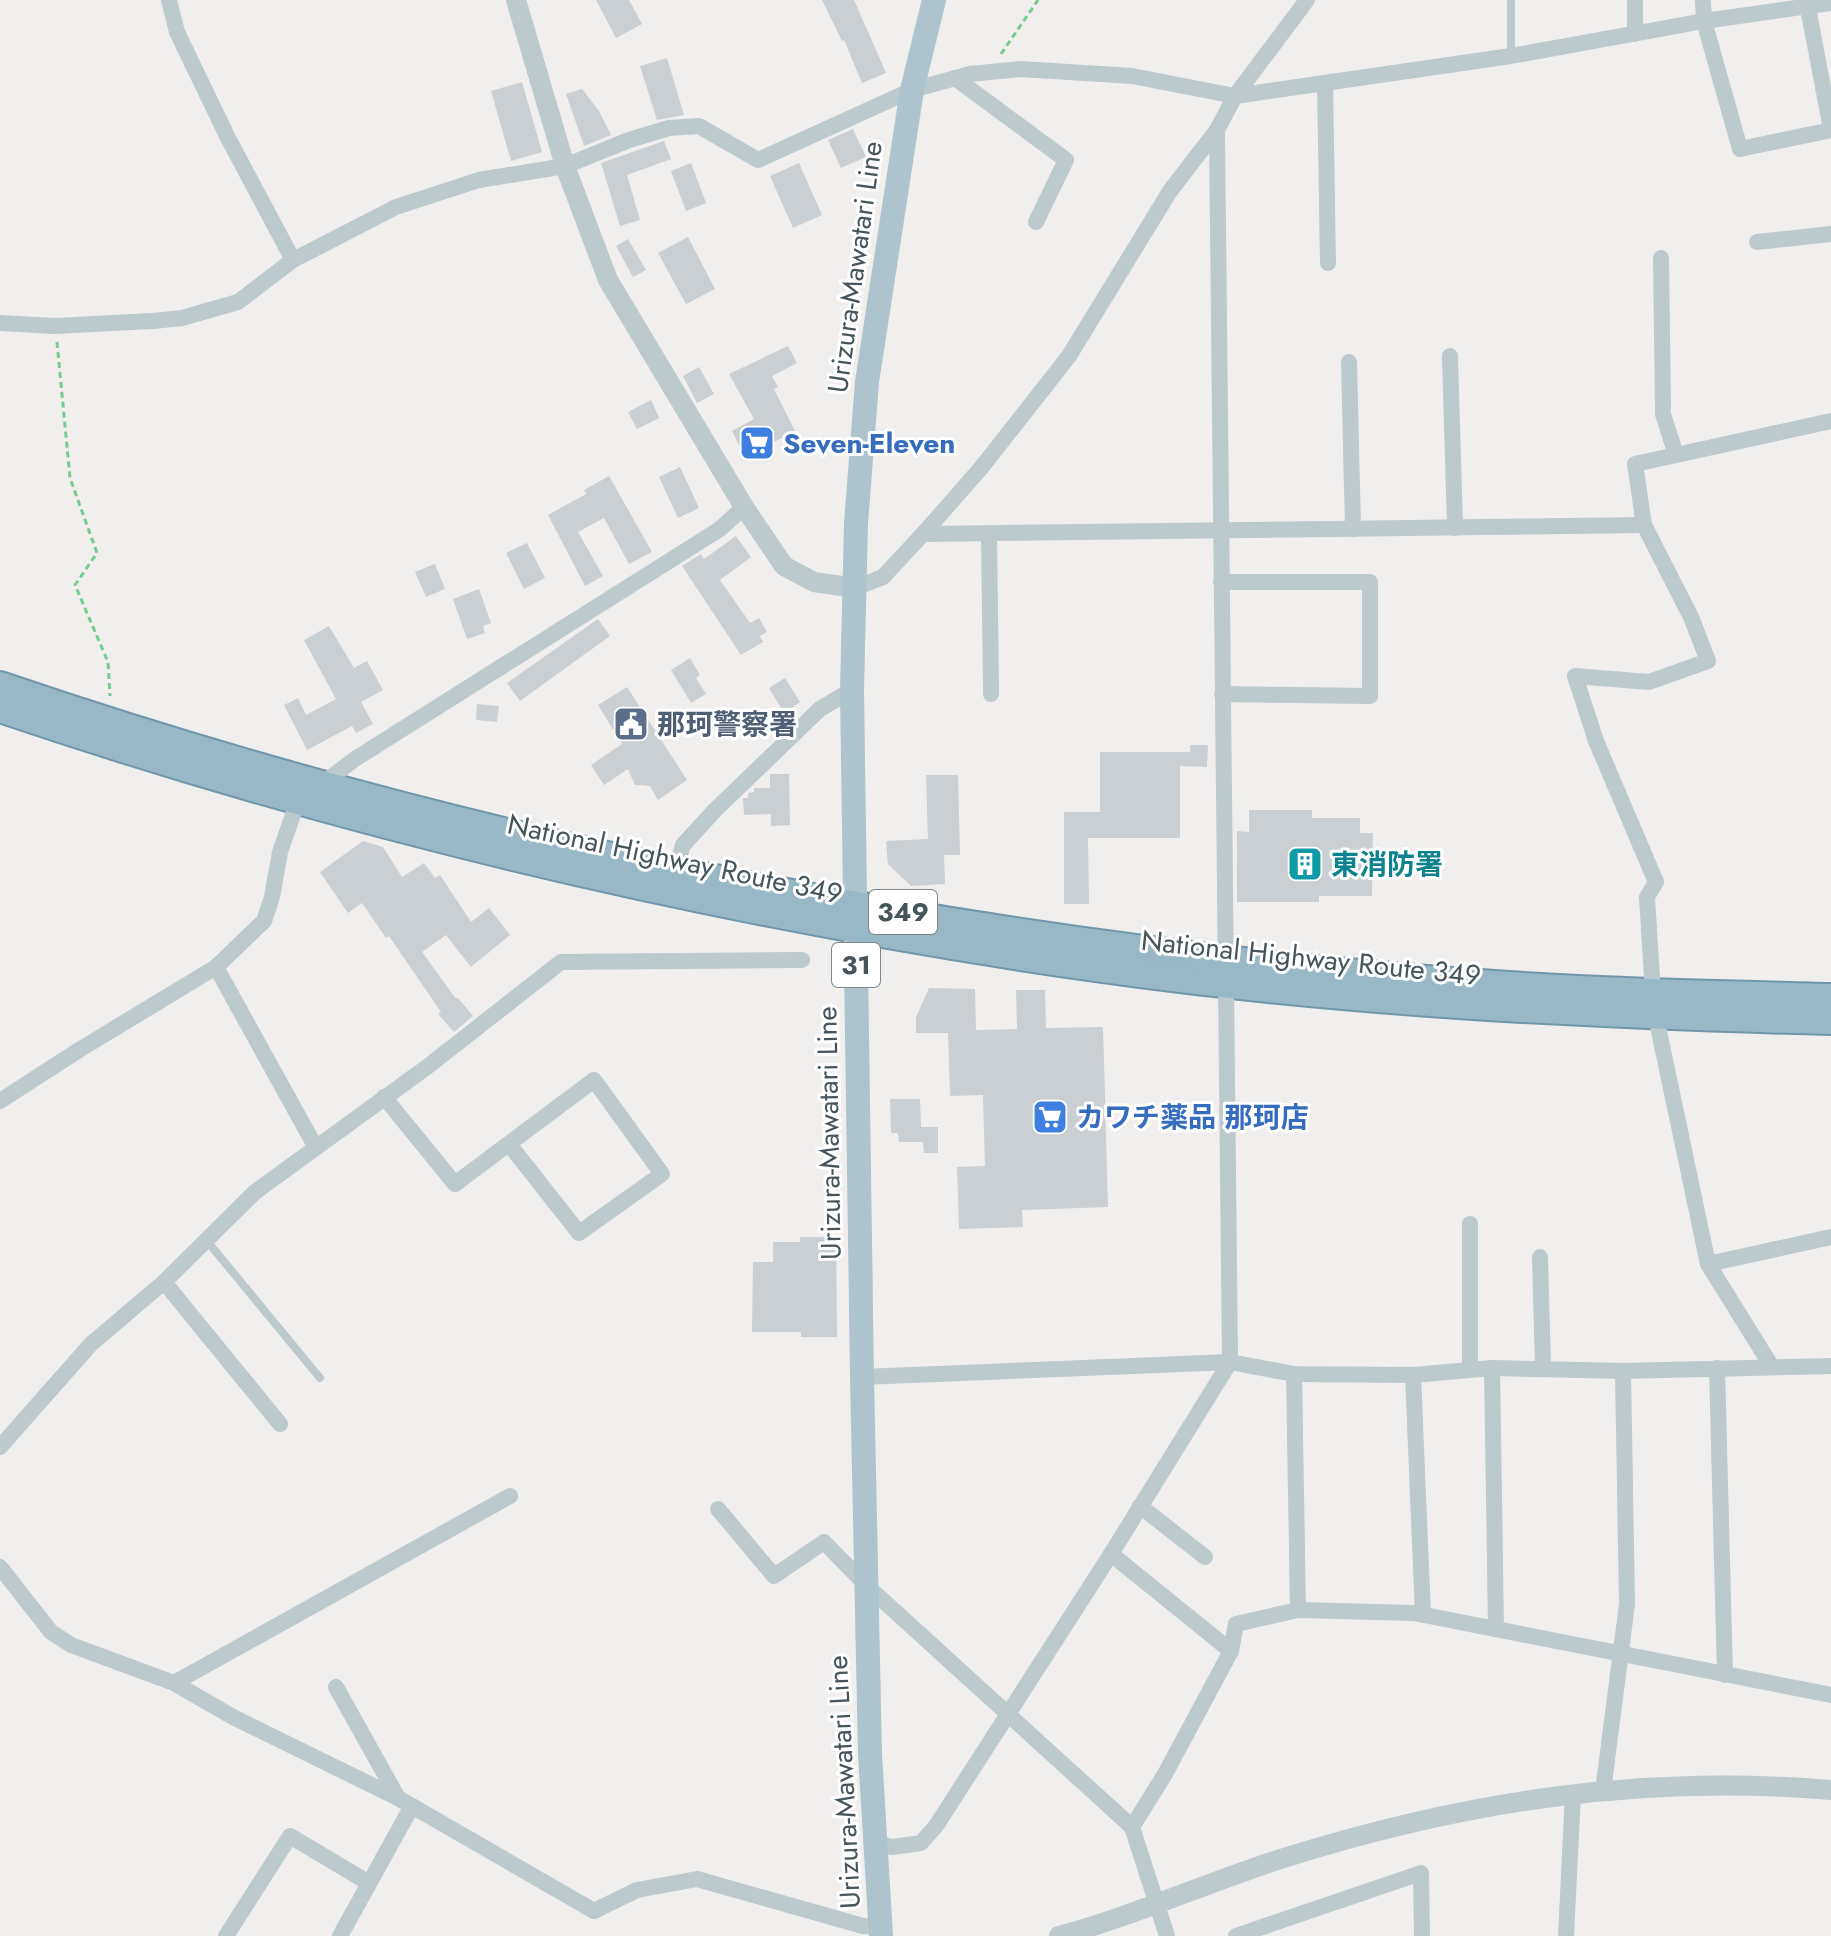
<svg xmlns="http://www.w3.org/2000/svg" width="1831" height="1936" font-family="Jost,'Noto Sans JP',sans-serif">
<rect width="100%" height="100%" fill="#f1eeee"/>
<!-- building -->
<g fill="#cacfd3">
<path d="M596,0H629L642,24L616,38Z"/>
<path d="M822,0H854L886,73L862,83L844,40L842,41Z"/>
<path d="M667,58L684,115L657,120L640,66Z"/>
<path d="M522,82L542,152L511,161L491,91Z"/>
<path d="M582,89L599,111L611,135L584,146L566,94Z"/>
<path d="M853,129L866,157L841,168L828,140Z"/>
<path d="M664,141L671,159L627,175L640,220L620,226L601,163Z"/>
<path d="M691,163L706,203L686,211L671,171Z"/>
<path d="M799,163L822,215L793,228L770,176Z"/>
<path d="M688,237L715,289L686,304L658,253Z"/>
<path d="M628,239L646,270L633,277L616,246Z"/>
<path d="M788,346L797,363L772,376L778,387L774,389L795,431L745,457L732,431L754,419L729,374Z"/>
<path d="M699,367L714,394L697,403L683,376Z"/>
<path d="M651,400L659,418L637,429L628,412Z"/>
<path d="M680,467L699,508L678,518L659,477Z"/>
<path d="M609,476L652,552L629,564L604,518L578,532L603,576L585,586L548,515L586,494L584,490Z"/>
<path d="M736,536L751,557L720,580L750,623L759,618L767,632L760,636L763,642L741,655L682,566L701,554L704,559Z"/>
<path d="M527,543L545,578L524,589L506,553Z"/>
<path d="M435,564L445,589L426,597L415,572Z"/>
<path d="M479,589L491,623L483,626L485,633L467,639L453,599Z"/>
<path d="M598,619L610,636L520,701L507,683Z"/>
<path d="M329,626L354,668L367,661L383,690L361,702L373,724L356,733L352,726L307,750L284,705L298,698L306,715L336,699L304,640Z"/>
<path d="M690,658L700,675L696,678L706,694L691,703L671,670Z"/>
<path d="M785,678L800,702L784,713L769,688Z"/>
<path d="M627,687L687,780L658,800L650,786L635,785L628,769L604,785L591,765L622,744L598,705Z"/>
<path d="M477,704L499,706L497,722L476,720Z"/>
<path d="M1190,745H1208L1207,767L1180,766V838H1088L1089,904H1064V812H1100V752H1190Z"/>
<path d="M770,774H789L790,825L771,826V814L744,815L743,798H748V793L754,792V788H770Z"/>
<path d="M926,775H958L960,855H944L945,884L911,886L888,864L886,841L928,839Z"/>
<path d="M1249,810H1312V818H1360V833H1373L1372,896H1319V902H1237V831L1249,832Z"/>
<path d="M363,841L383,847L402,877L424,863L435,878L440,875L471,922L489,908L510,935L471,967L446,935L422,952L456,999L458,998L473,1016L454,1032L438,1014L441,1012L389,936L386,938L362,903L348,913L320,872Z"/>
<path d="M929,988L975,989L976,1030L1017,1029L1016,990H1045L1046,1028L1103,1027L1108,1207L1022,1210L1023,1227L959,1229L957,1167L985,1166L983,1095L950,1096L948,1033H916V1017Z"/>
<path d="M890,1099H920L921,1127H938V1153H924L923,1142H899L898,1133H891Z"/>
<path d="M800,1237H836L837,1337H801V1332H752L753,1262H773V1242H800Z"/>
</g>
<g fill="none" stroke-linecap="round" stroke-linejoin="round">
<defs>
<g id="trunk">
<path d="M0,685C481,849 987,948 1494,984C1606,992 1719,994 1831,997"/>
<path d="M0,709C358,830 727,916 1102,969C1344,1003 1587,1015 1831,1021"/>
</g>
</defs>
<!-- trunk casing -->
<use href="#trunk" stroke="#7096a9" stroke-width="30"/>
<!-- path -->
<g stroke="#73cd8f" stroke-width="3" stroke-dasharray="6 4" stroke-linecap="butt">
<path d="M1001,54L1038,0"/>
<path d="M57,342L70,478L97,553L75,585L108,662L110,696"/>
</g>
<!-- service -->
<g stroke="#bcc9cd" stroke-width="8">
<path d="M1511,56V0"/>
<path d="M207,1241L320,1378"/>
</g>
<!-- minor -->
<g stroke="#bcc9cd" stroke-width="16">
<path d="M169,0L177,32L228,138L293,260"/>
<path d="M1635,0V34"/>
<path d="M1703,0L1704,21L1740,149L1831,130"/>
<path d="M1808,8L1831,129"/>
<path d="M955,78L1066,160L1036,222"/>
<path d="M1325,84L1328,263"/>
<path d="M1757,242L1831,234"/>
<path d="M1661,258L1663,414L1676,455"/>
<path d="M0,323L55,326L153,321L182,318L238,302L293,260L396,207L479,180L565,166L629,140L669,128L699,126L758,160L912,90L970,74L1021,69L1132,76L1235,96L1511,56L1704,21L1831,3"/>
<path d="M1450,356L1455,528"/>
<path d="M1349,362L1353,529"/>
<path d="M923,534L1644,525"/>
<path d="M989,534L991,694"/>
<path d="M1221,582H1370V696L1222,694"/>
<path d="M855,588L883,577L923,534L981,468L1069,356L1170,191L1217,130L1235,96L1307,0"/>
<path d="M676,869L683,845L715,810L820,709L852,690"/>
<path d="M216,967L315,1146"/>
<path d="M1653,993L1647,897L1656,882L1596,741L1575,676L1649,682L1708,661L1691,617L1644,525L1635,464L1831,421"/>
<path d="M1656,1017L1708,1264L1772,1367"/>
<path d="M384,1097L455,1184L594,1080L662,1174L579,1233L509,1144"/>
<path d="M0,1101L79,1050L216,967L264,921L272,897L280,852L297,803L355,759L720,529L744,507"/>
<path d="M1470,1224V1370"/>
<path d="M1540,1257L1543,1369"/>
<path d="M1708,1264L1831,1237"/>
<path d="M164,1282L280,1424"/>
<path d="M1492,1368L1496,1629"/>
<path d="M1717,1368L1725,1675"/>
<path d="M1294,1374L1298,1610"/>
<path d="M1413,1375L1423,1615"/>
<path d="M862,1377L1230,1362L1294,1374L1413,1375L1492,1368L1623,1371L1831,1366"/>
<path d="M0,1447L91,1344L164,1282L255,1192L427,1067L561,962L802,960"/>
<path d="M1140,1506L1205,1557"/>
<path d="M718,1509L774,1576L824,1542L866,1585L1132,1827"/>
<path d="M1111,1554L1231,1651"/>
<path d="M0,1567L51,1632L71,1645L174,1683L233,1717L398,1798L594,1911L637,1890L697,1879L863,1926L880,1927"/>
<path d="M174,1683L510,1496"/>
<path d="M336,1687L398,1798"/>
<path d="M1603,1791L1627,1604L1623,1371"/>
<path d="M874,1842L892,1847L921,1843L936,1826L1111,1554L1230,1362L1217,130"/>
<path d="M226,1936L290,1836L369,1883"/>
<path d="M340,1936L412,1806"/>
<path d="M1167,1936L1132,1827L1165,1774L1231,1651L1236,1624L1298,1610L1414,1613L1831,1695"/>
<path d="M1236,1936L1421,1873L1422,1936"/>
<path d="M1566,1936L1573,1794"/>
</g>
<!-- tertiary -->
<g stroke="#bcc9cd" stroke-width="20">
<path d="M516,0L565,166L608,280L744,507L784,566L814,582L855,588"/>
<path d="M1059,1936C1137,1915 1210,1881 1287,1857C1466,1801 1644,1774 1831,1790"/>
</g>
<!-- primary -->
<path stroke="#adc4cd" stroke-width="24" d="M881,1936L870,1754L862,1377L852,690L856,523L867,382L912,90L934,0"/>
<!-- trunk -->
<use href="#trunk" stroke="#99b8c5" stroke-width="26"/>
</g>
<!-- icons -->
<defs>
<symbol id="supermarket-square" viewBox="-11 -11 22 22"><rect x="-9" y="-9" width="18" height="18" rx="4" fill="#3f7fe0" stroke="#fff"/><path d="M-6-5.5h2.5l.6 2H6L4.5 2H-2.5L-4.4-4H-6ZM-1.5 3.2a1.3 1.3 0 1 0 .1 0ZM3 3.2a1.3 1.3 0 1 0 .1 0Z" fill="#fff"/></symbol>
<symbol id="civic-square" viewBox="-11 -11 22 22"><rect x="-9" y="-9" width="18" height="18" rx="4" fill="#5c6f8a" stroke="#fff"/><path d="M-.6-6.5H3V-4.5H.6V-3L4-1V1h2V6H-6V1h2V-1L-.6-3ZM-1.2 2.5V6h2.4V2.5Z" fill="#fff"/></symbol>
<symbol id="building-square" viewBox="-11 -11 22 22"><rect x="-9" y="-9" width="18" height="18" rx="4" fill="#0f9aa8" stroke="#fff"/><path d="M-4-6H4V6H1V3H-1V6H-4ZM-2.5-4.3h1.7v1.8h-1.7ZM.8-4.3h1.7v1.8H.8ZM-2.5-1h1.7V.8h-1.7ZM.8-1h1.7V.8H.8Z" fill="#fff"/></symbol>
</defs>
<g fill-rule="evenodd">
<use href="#supermarket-square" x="737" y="423" width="40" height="40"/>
<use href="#civic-square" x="611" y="704" width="40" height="40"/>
<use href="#building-square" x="1285" y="844" width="40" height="40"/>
<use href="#supermarket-square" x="1030" y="1097" width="40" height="40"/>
</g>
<g text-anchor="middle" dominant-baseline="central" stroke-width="6" stroke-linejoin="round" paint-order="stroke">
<!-- shield labels -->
<g fill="#fff" stroke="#7e888c" stroke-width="2">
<rect x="869" y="890" width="68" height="44" rx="6"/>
<rect x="832" y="943" width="48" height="44" rx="6"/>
</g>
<g font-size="26" font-weight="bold" fill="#46555b">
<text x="903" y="912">349</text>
<text x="856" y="965">31</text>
</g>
<!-- street labels -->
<g font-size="28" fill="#46555b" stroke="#fff">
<text transform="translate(855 267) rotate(-82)">Urizura-Mawatari Line</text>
<text transform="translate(675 859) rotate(12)">National Highway Route 349</text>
<text transform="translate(1311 958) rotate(6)">National Highway Route 349</text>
<text transform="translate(829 1133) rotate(-91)">Urizura-Mawatari Line</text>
<text transform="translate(844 1782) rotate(-93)">Urizura-Mawatari Line</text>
</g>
<!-- shop labels -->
<g font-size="28" font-weight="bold" fill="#366cbe" stroke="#fff" text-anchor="start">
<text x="783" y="443">Seven-Eleven</text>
<text x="1076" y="1117">カワチ薬品 那珂店</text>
</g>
<!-- service labels -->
<g font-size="28" font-weight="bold" fill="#4e5e75" stroke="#fff" text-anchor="start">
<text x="657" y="724">那珂警察署</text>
</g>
<!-- culture labels -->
<g font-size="28" font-weight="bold" fill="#0d838f" stroke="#fff" text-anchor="start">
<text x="1331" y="864">東消防署</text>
</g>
</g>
</svg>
